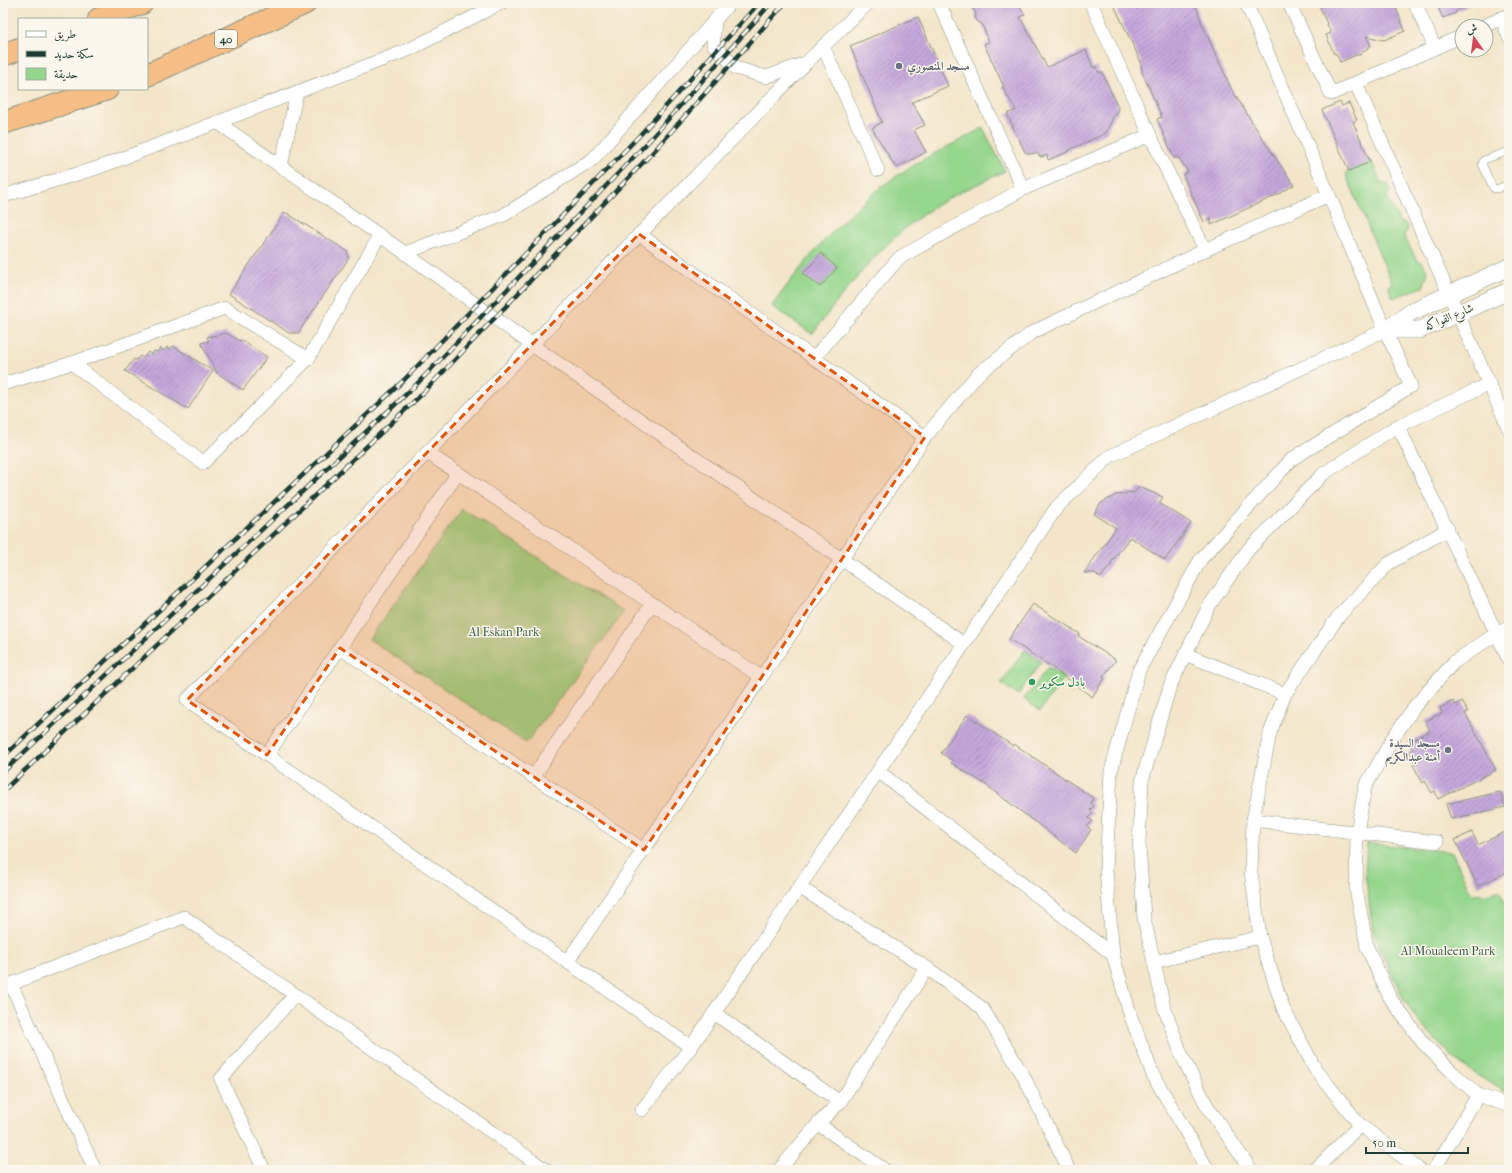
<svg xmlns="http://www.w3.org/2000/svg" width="1512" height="1173" font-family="'IM FELL French Canon',Amiri,serif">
<defs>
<pattern id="building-hatch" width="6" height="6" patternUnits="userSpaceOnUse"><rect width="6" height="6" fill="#c6a8dc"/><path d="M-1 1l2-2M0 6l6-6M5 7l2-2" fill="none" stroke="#a08ab3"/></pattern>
</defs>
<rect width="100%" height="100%" fill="#fbf7ec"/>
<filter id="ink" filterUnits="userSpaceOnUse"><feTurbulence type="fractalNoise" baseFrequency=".025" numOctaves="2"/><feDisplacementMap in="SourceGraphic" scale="8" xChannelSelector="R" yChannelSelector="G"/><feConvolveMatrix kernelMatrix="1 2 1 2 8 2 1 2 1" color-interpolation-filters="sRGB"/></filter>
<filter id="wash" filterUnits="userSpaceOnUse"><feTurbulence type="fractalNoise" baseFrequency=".012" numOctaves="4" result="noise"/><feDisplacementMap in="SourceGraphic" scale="16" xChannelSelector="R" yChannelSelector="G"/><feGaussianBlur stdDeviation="0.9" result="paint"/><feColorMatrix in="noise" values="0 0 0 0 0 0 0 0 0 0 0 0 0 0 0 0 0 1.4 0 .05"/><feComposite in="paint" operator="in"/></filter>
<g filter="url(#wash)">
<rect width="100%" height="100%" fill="#f3e5c9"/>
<!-- green -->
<g fill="#95d68d" stroke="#5a8a60">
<path d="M983,128L1005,171C983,182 960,191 939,204C886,236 849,286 812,334L772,306C800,267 828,233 864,202C871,196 878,189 885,184C914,162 952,145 983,128Z"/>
<path d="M1371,160L1381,183L1389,185L1391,191L1387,197L1399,221L1407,225V229L1404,236L1417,260L1423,263L1428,273L1423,287L1393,298L1388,286L1392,283L1345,173Z"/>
<path d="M462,509L624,612L526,743L369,639Z"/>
<path d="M1025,650L1041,662L1018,695L1001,683Z"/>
<path d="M1048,667L1064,678L1040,711L1024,699Z"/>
<path d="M1367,843L1452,852L1472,895L1479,893L1486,895L1499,890L1509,911V1094L1480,1077L1458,1062L1437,1042L1417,1020L1402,996L1382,953L1373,932L1365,873Z"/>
</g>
<g id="blocks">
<!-- building -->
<g fill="url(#building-hatch)">
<path d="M970,3H1018L1025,15L1020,17L1047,67L1086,50L1093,68L1096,66L1099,73L1102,72L1118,107L1117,114L1114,115L1106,133L1069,150L1070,151L1048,160L1047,155L1041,157L1036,153L1029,154L1025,152L1007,114L1016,110L1002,87H1004L984,44L989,42L982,24L977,21L975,17L976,14Z"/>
<path d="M1113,3H1195L1202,24L1232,90L1264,141L1294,185L1279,194L1211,225V218L1204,222L1183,175L1188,172L1179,158H1174L1157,119L1162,117L1142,72L1141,62Z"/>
<path d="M1318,3H1394L1405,31L1384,40L1366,36L1371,46L1362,52L1360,55H1356L1340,62L1336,53L1334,54L1326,35L1331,33Z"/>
<path d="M1436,3H1474L1455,12L1456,13L1443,18Z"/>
<path d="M918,17L948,86L912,102L925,125L914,130L926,152L896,168L872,128L882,122L850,46Z"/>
<path d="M1340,102L1342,106L1349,103L1357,120L1353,122L1370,162L1349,171L1322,110Z"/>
<path d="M285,212L347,251L349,258L298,333H289L229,294Z"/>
<path d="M821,253L837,268L820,287L803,274Z"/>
<path d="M226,333L240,341L241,340L267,357L243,390L217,373L201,343L209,341L207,337Z"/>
<path d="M173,346L213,371L188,409L125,371L134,359L136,360L140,356L143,358L148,352L152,355L154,351L157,352L160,348L164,351L167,347L169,350Z"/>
<path d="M1139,487L1163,497L1159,503L1191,523L1165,560L1130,537L1110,564H1112L1100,578L1095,573H1084L1116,528L1094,514L1101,503L1116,495L1125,494L1127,492L1134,493Z"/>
<path d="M1033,604L1080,634L1078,636L1116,660L1103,677L1105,678L1092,697L1053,668L1009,639Z"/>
<path d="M1453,701L1455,705L1462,701L1468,712L1465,713L1496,770L1438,799L1435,791L1432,793L1425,781L1423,783L1413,765L1416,764L1409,752L1413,749L1409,742L1430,731L1425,721L1442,713L1440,708Z"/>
<path d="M967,715L1013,746L1014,744L1093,798L1091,803L1094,806L1090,810L1093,813L1088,818L1093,821L1087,827L1091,830L1076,853L982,782L951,763L953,761L941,753Z"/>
<path d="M1500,792L1505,807L1451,819L1446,804Z"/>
<path d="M1509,830V871L1478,886L1455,840L1472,832L1478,845Z"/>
</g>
</g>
</g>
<g filter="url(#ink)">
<use href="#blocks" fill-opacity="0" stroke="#89917e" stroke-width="1"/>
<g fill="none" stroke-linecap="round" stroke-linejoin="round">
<defs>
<path id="service" d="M1509,151L1484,160L1482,164L1493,188L1497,189L1509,184"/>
<g id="minor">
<path d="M939,3L1023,189"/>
<path d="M1091,3L1150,135L1205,250"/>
<path d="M1289,3L1331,94L1462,36"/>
<path d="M1415,3L1435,48"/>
<path d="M1501,18L1509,37"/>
<path d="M715,21L713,44L736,68L766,77L802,64"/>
<path d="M1484,26L1509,15"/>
<path d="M823,46L878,170"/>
<path d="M1356,84L1509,429"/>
<path d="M217,122L405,253L532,345L964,644"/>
<path d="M281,166L297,92"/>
<path d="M3,196L97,168L408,50L501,3"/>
<path d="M639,234L925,437"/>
<path d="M405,253L504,215L593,159L730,3"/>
<path d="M814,358L899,258L1023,189L1150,135"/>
<path d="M72,363L203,463L308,359L380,235"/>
<path d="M3,384L72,363L225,308L308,359"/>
<path d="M1398,426L1509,660"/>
<path d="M427,453L458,473L761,677"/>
<path d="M1509,628L1496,634L1454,662L1415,706L1393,738L1365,787L1357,832L1356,889L1367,947L1390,998L1423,1043L1453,1073L1478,1095L1509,1106"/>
<path d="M340,648L644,850"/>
<path d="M1185,654L1285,694"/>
<path d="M267,755L458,473"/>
<path d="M878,771L1113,955"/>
<path d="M533,777L652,604"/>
<path d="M1253,820L1437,842"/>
<path d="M799,887L927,968L982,1008L1023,1075L1069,1170"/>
<path d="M567,962L925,437L978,374L1033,332L1205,250L1329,195"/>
<path d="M1154,962L1260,937"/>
<path d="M714,1013L840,1102"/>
<path d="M691,1047L187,700L806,63L868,3"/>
<path d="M642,1110L691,1047L1057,507L1110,456L1385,330"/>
<path d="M818,1124L885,1170"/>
<path d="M95,1170L11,984L184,917L546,1170"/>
<path d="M264,1170L221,1079L295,995"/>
<path d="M779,1170L818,1124L840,1102L927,968"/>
<path d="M1208,1170L1153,1075L1131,1017L1113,955L1106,870L1111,771L1139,670L1201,559L1292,459L1411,386L1385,330L1329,195L1246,3"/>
<path d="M1251,1170L1207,1106L1182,1056L1164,1007L1144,918L1139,844L1142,781L1170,686L1209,606L1248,550L1323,474L1394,428L1489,384"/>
<path d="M1315,1170L1360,1125"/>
<path d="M1420,1170L1360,1125L1316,1070L1283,1008L1260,937L1251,872L1253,820L1270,733L1285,694L1338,617L1388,564L1448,529"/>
<path d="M1434,1170L1478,1095"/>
</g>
<g id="tertiary">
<path d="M1385,330L1413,311L1509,267"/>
<path d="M1385,330H1420L1509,291"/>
</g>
<g id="motorway">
<path d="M99,19L142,3"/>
<path d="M3,55L19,49"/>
<path d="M147,75L305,3"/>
<path d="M3,123L107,89"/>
</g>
</defs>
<!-- service casing -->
<use href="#service" stroke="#89917e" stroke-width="8"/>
<!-- minor casing -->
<use href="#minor" stroke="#89917e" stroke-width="14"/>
<!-- tertiary casing -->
<use href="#tertiary" stroke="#89917e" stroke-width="18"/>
<!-- motorway casing -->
<use href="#motorway" stroke="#89917e" stroke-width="24"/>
<!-- service -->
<use href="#service" stroke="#fff" stroke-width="7"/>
<!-- minor -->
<use href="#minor" stroke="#fff" stroke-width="13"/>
<!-- tertiary -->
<use href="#tertiary" stroke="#fff" stroke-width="17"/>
<!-- motorway -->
<use href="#motorway" stroke="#f6be87" stroke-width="22"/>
<defs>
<g id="rail">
<path d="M3,757L404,380L639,136L759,3"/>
<path d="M3,772L416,385L647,143L771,3"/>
<path d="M3,791L424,392L654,151L785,3"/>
</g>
</defs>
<!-- rail casing -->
<use href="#rail" stroke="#1f3d34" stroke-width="4.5"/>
<!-- rail -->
<use href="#rail" stroke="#fbf7ec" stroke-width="3" stroke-dasharray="9" stroke-linecap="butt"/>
</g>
</g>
<!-- marked area -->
<path fill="#de580e" fill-opacity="0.2" stroke="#de580e" stroke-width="3" stroke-dasharray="8 5" stroke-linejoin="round" d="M639,234L925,437L644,850L340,648L267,755L187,700Z"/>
<!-- markers -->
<g fill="#6b7280" stroke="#fbf7ec" stroke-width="1.5">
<circle cx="899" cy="66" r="4"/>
<circle cx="1448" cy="750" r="4"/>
</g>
<circle fill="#2e9e5b" stroke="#fbf7ec" stroke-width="1.5" cx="1032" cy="682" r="4"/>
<g text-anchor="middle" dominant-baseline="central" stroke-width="3" stroke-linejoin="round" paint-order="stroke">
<!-- shield labels -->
<rect fill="#fbf7ec" stroke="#61756b" stroke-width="1" x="215" y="30" width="22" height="18" rx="3"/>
<g font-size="11" font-weight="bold" fill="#1f3d34">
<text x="226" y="39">40</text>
</g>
<!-- worship labels -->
<g font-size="12" font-weight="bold" fill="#5b616d" stroke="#fbf7ec" text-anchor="start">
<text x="907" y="66">مسجد المنصوري</text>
<text x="1440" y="743" text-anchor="end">مسجد السيدة<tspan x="1440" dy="14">أمنة عبدالكريم</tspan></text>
</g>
<!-- street labels -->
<g font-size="12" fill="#1f3d34" stroke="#fbf7ec">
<text transform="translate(1449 317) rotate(-23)">شارع الفواكه</text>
</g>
<!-- park labels -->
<g font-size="12" fill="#375c46" stroke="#fbf7ec">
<text x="504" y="632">Al Eskan Park</text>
<text x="1448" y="951">Al Moualeem Park</text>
</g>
<!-- leisure labels -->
<g font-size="12" font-weight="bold" fill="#27864d" stroke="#fbf7ec" text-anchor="start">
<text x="1040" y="682">بادل سكوير</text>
</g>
</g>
<!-- margin -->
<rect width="1512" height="1173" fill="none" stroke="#fbf7ec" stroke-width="16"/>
<!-- legend -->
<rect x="18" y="18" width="130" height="72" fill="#fbf7ec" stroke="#a3ada2"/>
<rect x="26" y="31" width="20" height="6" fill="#ffffff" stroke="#a3ada2"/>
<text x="54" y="38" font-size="12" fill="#1f3d34">طريق</text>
<rect x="26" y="51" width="20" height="6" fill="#1f3d34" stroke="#a3ada2"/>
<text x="54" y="58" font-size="12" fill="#1f3d34">سكة حديد</text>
<rect x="26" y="68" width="20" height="12" fill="#95d68d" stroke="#a3ada2"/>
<text x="54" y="78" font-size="12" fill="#1f3d34">حديقة</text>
<!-- north arrow -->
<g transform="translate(1474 38) rotate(346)"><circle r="19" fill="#fbf7ec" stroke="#a3ada2"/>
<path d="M0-3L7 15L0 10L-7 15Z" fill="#d1495b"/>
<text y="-6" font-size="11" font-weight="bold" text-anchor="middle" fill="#1f3d34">ش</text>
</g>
<!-- scale -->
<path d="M1366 1147v6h102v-6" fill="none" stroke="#1f3d34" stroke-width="2"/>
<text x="1372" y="1147" font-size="12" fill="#1f3d34" stroke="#fbf7ec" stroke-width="3" paint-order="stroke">50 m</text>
</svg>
